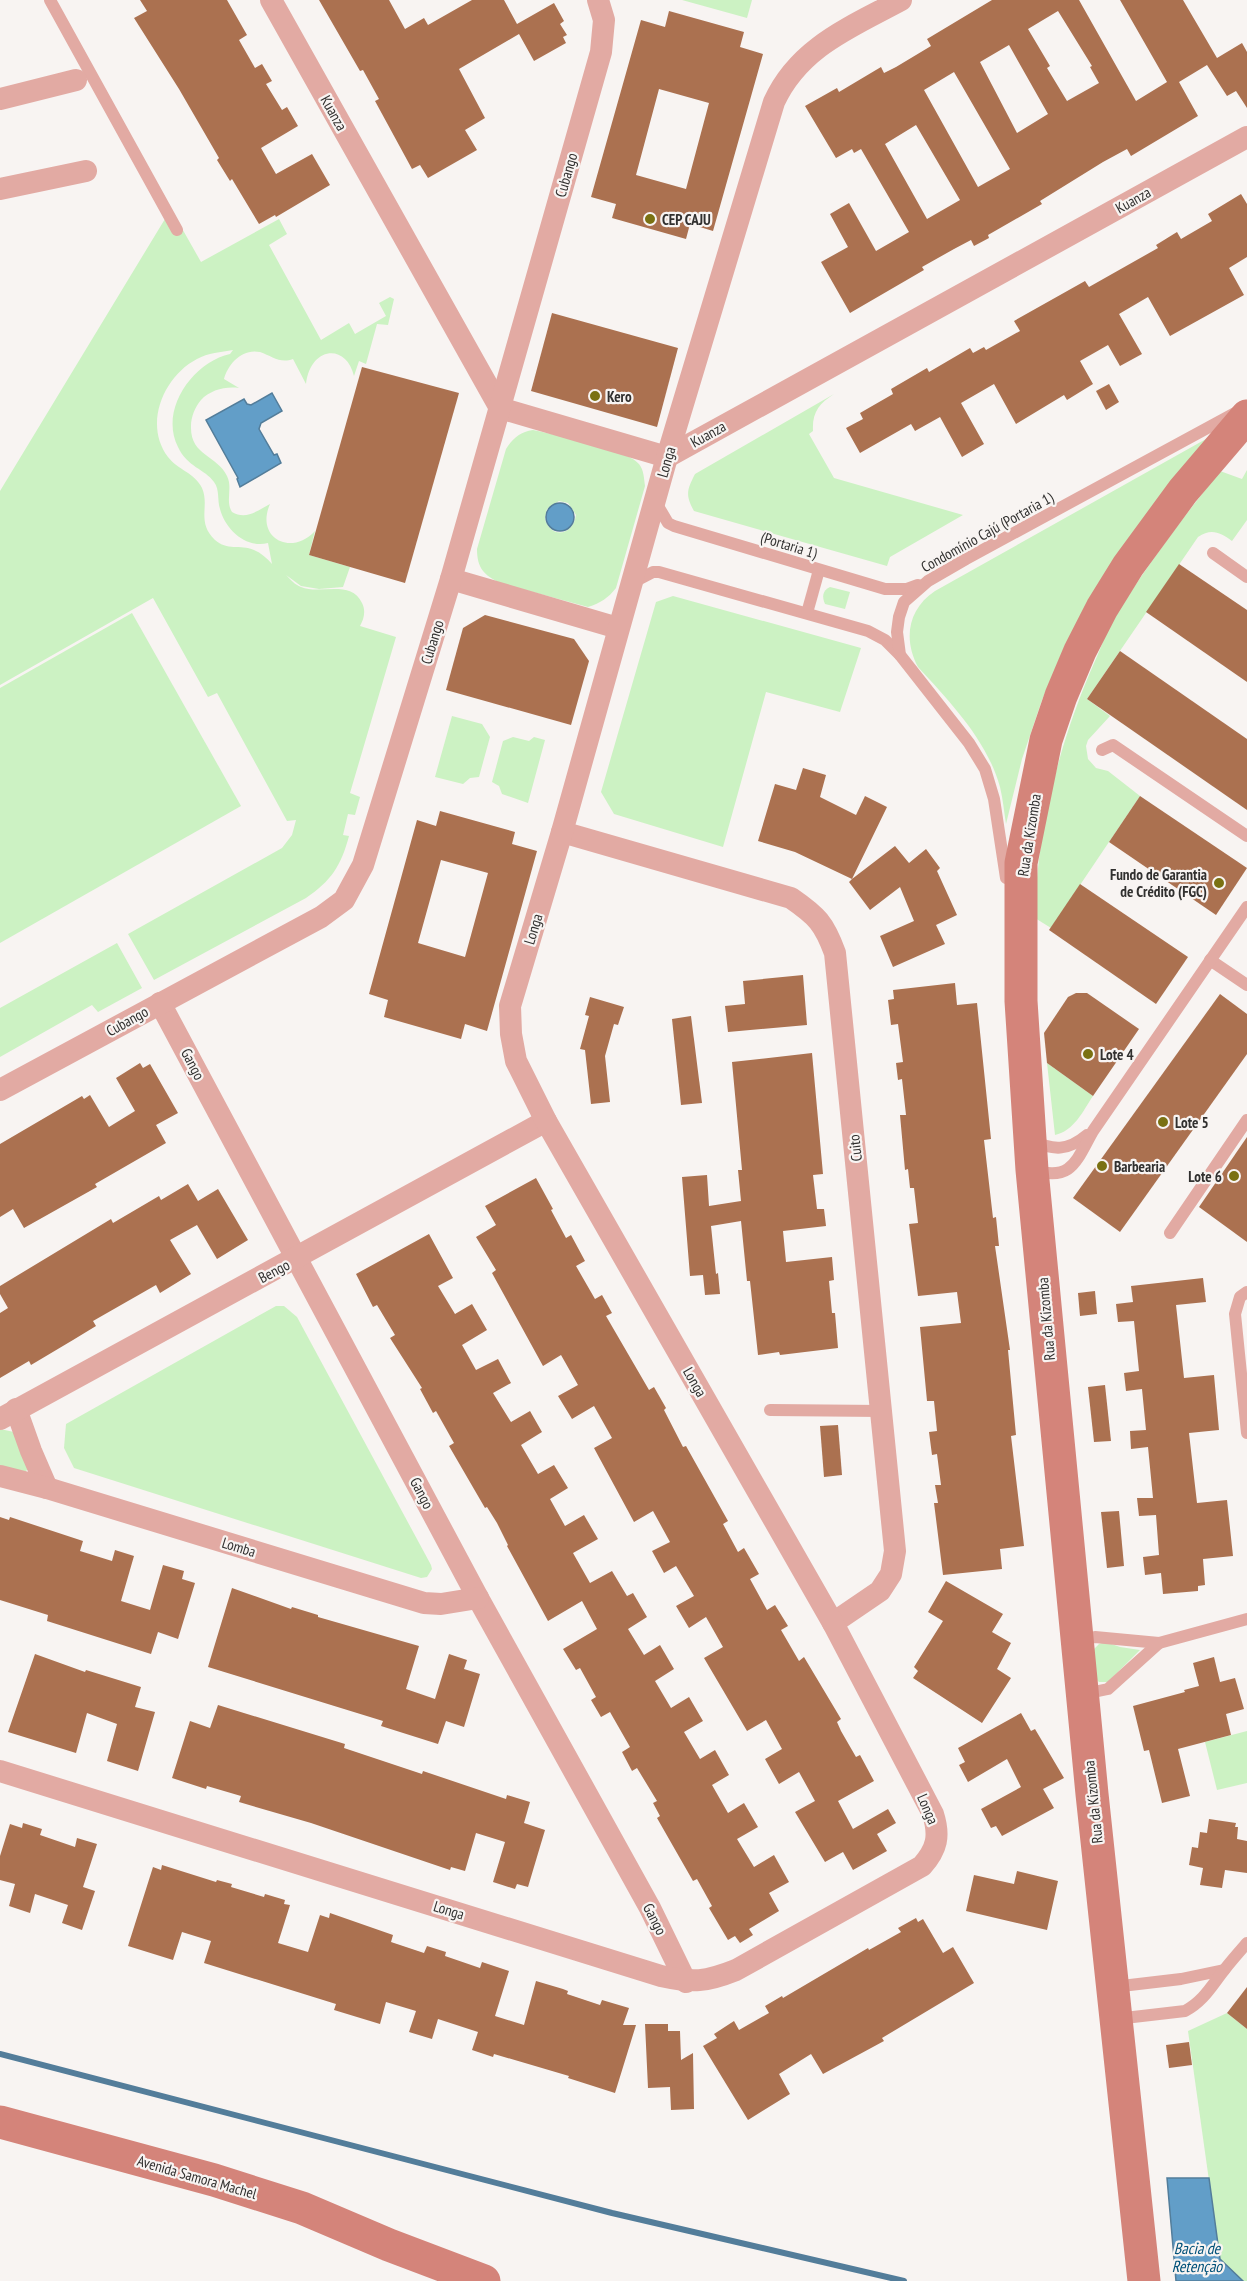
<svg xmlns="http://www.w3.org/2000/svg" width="1247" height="2281" font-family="'PT Sans Narrow',sans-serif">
<rect width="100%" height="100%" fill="#f8f4f2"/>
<!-- green -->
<g fill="#ccf2c3" fill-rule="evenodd">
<path d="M682,0H752L747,18Z"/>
<path d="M171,209L201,262L279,219L287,234L269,245L321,340L349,323L355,334L386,316L379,303L390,297L394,299L388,325L377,324L366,364L359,361L354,376C346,342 310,347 306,384L293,359C280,364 272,356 260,352C242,348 228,364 224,379L239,388C226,386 210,390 201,400C195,407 191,417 191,426C190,456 217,455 227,476C233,488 225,501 232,512C246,520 257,511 270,504C255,538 291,557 315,531L309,555L350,567L343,587L319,589L301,586L286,575C290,579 295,585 301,587C320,595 351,579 362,603C366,611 364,619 360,626L396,637L350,793L360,797L355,815L348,814L343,835L349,836C341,866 331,881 306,898L154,980L128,934L282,848L292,835L296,820L287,821L217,693L208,697L153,598L0,685V491ZM233,350L230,354C193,362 159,410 178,447C187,467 205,469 214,482C220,490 217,500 220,509C225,529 246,549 268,543L272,564C267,558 261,553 254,550C240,544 227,551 215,540C196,522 210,506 202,488C195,473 178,470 168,457C143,424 164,376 197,359C208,353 221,352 233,350Z"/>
<path d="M834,394C819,404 812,412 813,431L809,434L834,478L963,515L890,557L887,566L694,511C685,495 687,490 695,474Z"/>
<path d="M533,430C555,435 626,448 639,464C644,470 644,479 645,486L616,588C608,598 601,603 588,607L500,583C484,575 477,568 477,549L506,449C513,438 520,432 533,430ZM559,501L568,503L576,515C573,536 551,539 545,519L547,509Z"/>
<path d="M1222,430L1066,643L1042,700L1022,759L1006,824C1004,812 1003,799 1000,787C987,740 950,702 918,667C903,639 908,609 935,591Z"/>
<path d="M1247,470V520L1232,541C1220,532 1211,528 1198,537L1087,699L1110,716L1088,740L1086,746L1088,759L1096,768L1108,771L1140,796L1051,928L1035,918C1036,831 1060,740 1095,661C1101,648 1106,632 1113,620C1145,568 1182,519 1220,471L1242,479Z"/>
<path d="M830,587L850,592L845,609L825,604C822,597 822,591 830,587Z"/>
<path d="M673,596L861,648L840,712L766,692L723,847L614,814L601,792L656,602Z"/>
<path d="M132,613L241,806L0,943V688Z"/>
<path d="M452,716L482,724L490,737L479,777L470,778L463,784L435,777Z"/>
<path d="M513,737L529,741L534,737L545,740L528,803L502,794L499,786L492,782L503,741Z"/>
<path d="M117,943L142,988L98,1012L92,1005L0,1057V1008Z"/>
<path d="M1047,1063L1093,1096C1083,1111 1074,1131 1055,1135Z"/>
<path d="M276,1306H284L297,1317L431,1565L432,1569L427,1577L421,1578L74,1468L64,1448L66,1424Z"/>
<path d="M0,1429L14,1432L28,1469L24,1473L0,1468Z"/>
<path d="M1106,1642L1120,1647L1140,1650L1108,1682H1099L1094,1677L1092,1651L1099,1644Z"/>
<path d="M1247,1731V1783L1217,1790L1205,1742Z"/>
<path d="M1227,2013L1247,2029V2281H1243L1220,2259L1188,2031Z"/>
</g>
<!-- water -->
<g fill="#629ec8" stroke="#537d9a" stroke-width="1.5">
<path d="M272,393L282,411L261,423L259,429L274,455L277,454L281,463L240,487L237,479L238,478L206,420L244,399L247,404L251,405Z"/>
<circle cx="560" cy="517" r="14"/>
<path d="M1167,2178H1209L1220,2259L1243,2281H1176Z"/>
</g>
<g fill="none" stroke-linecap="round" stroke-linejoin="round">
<!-- stream -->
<path stroke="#537d9a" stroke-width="6" d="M0,2054L612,2213L904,2281"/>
</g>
<!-- building -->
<g fill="#ab7150" fill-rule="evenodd">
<path d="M140,0H227L247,35L239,40L255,68L262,64L272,81L266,84L282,110L287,107L298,126L261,148L276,174L312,154L330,185L276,217L275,215L259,224L232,179L230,181L217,160L219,158L179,89L134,18L147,11Z"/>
<path d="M319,0H389L405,29L424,18L428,25L472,0H504L517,24L554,3L564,21L560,24L567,35L563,37L566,43L534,61L519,34L459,69L485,118L465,130L477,150L428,178L420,165L412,169L375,101L379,99L363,70L360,71Z"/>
<path d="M992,0H1079L1136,101L1167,82L1120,0H1183L1217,58L1242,43L1247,52V108L1236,91L1227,96L1207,65L1179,82L1198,116L1131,156L1127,149L1103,162L1040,201L1042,204L988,235L989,238L974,246L971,240L954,249L922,267L924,270L850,313L821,262L848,247L830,214L849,203L876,251L909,232L861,149L854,153L852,149L836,158L805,106L837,88L839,92L881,67L884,73L896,67L931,46L927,39ZM1058,11L1092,66L1090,67L1099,83L1067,101L1047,68L1050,66L1028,29ZM1009,45L1048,114L1017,133L980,62ZM954,72L1010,169L978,187L924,90ZM916,125L960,200L927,219L885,144Z"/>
<path d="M669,11L744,32L740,47L763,54L713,231L690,224L686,239L612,218L616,204L591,197L641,20L665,27ZM659,89L709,103L686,189L636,175Z"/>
<path d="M1241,194L1247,204V257L1229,268L1244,295L1170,336L1148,297L1119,314L1142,354L1120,366L1108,345L1080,361L1093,384L1067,400L1064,395L1016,424L994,384L961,403L984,444L962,457L940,417L915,431L911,424L860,453L846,428L863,419L860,413L893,394L891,389L927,368L929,372L970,348L973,353L984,347L986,350L1020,331L1014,321L1085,281L1089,287L1158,248L1156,245L1177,232L1181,239L1212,221L1208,214Z"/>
<path d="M552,313L678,348L657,427L531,391Z"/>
<path d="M362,367L459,393L405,583L309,555Z"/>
<path d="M1109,384L1119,402L1106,410L1096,391Z"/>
<path d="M1179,564L1247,610V682L1146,612Z"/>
<path d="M485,615L574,639L589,661L571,725L446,690L463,628Z"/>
<path d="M1120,651L1247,739V810L1087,699Z"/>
<path d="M803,768L826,775L820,797L856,815L865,796L887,807L852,879L895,846L909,863L926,849L940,868L937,871L957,915L936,925L945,944L893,967L880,936L914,921L900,887L870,910L849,882L852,879L795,852L758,841L775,784L796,790Z"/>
<path d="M1140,796L1247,868L1216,915L1109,842Z"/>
<path d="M440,811L515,832L512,844L537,851L487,1031L465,1024L461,1039L384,1017L388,1000L369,994L417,820L436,826ZM441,860L488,873L465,957L418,943Z"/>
<path d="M1080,884L1188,957L1156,1004L1049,930Z"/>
<path d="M803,975L807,1025L728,1032L725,1006L745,1004L743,981Z"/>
<path d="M955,983L957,1005L977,1003L991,1139L984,1140L993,1218L996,1217L999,1246H995L1010,1350H1008L1016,1435L1011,1436L1024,1546L1000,1549L1002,1569L943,1575L934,1503H938L935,1485H941L937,1454L932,1455L929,1432L937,1431L934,1401H927L920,1327L961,1323L957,1292L918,1296L909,1224L918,1223L914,1188H910L908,1169L905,1170L900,1115H906L902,1079L898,1080L896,1063L903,1062L898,1024L891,1025L888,1000L894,999L893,990Z"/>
<path d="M1076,993H1087L1139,1029L1093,1096L1047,1063L1044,1033L1068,997Z"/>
<path d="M1220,994L1247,1014V1054L1120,1232L1073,1198Z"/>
<path d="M590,997L624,1007L618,1025L614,1024L605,1056L610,1102L591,1104L585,1050L580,1049L589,1016L585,1015Z"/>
<path d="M691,1016L702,1103L681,1105L672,1019Z"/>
<path d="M812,1053L823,1174L813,1175L817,1209H824L826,1226L783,1231L786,1262L832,1257L834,1280L829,1281L832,1313H835L838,1348L780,1355L779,1352L758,1355L750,1281H747L741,1221L711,1226L716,1274L718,1273L720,1294L705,1295L703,1275L690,1276L682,1177L707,1175L709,1206L741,1201L738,1170H742L732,1062Z"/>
<path d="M140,1063L143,1068L150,1064L178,1113L156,1125L166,1143L95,1184L97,1187L24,1228L13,1209L0,1217V1144L82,1096L84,1099L90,1095L109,1127L135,1111L116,1078Z"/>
<path d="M1247,1137V1242L1199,1207Z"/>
<path d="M536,1178L553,1209L551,1210L566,1238L571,1235L585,1261L576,1266L595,1299L602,1295L612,1313L606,1316L649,1390L654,1387L666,1408L664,1410L683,1447L686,1446L728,1521L723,1524L738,1552L744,1548L759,1574L750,1579L767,1610L775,1605L788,1626L781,1630L799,1661L804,1657L841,1719L837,1722L841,1731L856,1757L860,1755L874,1781L838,1801L853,1829L888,1809L896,1823L877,1834L887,1851L853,1870L843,1852L825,1862L795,1812L815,1801L799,1772L779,1784L765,1759L782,1749L766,1720L747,1731L704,1658L723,1647L706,1617L689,1628L676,1606L694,1596L676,1566L664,1573L652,1551L670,1542L653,1511L634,1522L594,1448L612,1438L594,1406L572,1419L558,1396L578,1385L561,1355L543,1366L492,1273L496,1270L476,1237L496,1225L485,1206Z"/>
<path d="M188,1184L198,1201L218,1189L248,1240L217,1259L197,1225L170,1240L191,1274L160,1293L156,1285L93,1321L96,1326L73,1340L31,1365L29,1361L0,1378V1313L8,1308L0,1294V1286L111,1219L113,1223L159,1196L161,1200Z"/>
<path d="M429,1234L453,1278L438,1286L455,1314L472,1304L487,1330L462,1345L476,1370L498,1359L511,1383L493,1393L511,1422L530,1411L542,1432L521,1445L538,1474L554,1465L568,1488L550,1499L565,1526L584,1515L598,1539L573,1553L590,1583L612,1571L627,1596L633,1593L647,1617L628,1629L644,1655L660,1645L674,1669L655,1681L671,1708L689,1697L703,1721L684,1732L700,1759L715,1750L729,1775L712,1785L728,1813L744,1803L758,1827L737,1839L754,1867L774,1855L789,1882L769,1893L779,1911L749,1929L753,1935L740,1943L735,1936L728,1940L709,1908L712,1906L697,1879L693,1881L657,1818L660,1816L653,1803L657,1801L637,1768L632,1771L622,1752L630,1747L610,1712L601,1717L591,1700L596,1697L580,1668L576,1670L563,1649L597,1629L582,1601L548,1621L507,1546L508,1545L497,1523L487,1507L485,1508L449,1446L454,1443L436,1411L433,1413L420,1389L422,1388L390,1338L395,1335L377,1305L373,1307L356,1274Z"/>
<path d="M1203,1278L1206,1302L1176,1305L1184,1378L1214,1375L1219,1430L1189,1433L1194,1477L1197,1503L1227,1500L1233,1556L1203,1559L1205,1585L1198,1586V1591L1163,1594L1161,1573L1145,1575L1143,1557L1159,1555L1156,1515L1139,1516L1137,1498H1153L1148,1447L1131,1449L1130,1431L1146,1430L1142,1389L1126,1391L1124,1373L1139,1371L1134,1321L1118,1322L1116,1304L1133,1302L1131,1286Z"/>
<path d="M1095,1291L1097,1314L1080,1316L1078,1293Z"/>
<path d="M1105,1385L1111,1441L1094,1442L1088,1387Z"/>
<path d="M838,1425L842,1475L824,1477L820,1426Z"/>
<path d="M1119,1511L1124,1566L1107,1568L1101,1512Z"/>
<path d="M0,1517L9,1520L10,1517L83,1541L80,1551L112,1561L115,1550L134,1556L121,1601L150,1610L163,1565L184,1571L182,1579L195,1583L178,1639L158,1632L151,1654L47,1621L48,1615L0,1600Z"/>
<path d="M946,1581L1003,1614L992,1632L1011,1643L997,1669L1011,1678L982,1723L913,1678L918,1671L914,1667L943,1621L928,1612Z"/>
<path d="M232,1588L291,1609L292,1607L318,1615V1617L419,1646L406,1689L435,1699L449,1654L467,1660L464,1669L480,1674L464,1727L446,1721L438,1744L381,1726L383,1721L208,1667Z"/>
<path d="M35,1654L85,1672L86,1670L141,1687L135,1707L155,1712L138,1771L107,1761L117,1724L87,1713L76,1753L8,1732Z"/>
<path d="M1214,1657L1220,1682L1235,1678L1244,1709L1226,1714L1231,1735L1178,1749L1190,1796L1162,1803L1149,1750L1144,1751L1133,1706L1185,1692L1184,1690L1199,1686L1193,1663Z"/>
<path d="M218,1705L345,1744L344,1748L422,1774L423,1771L506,1799L507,1795L530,1802L524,1823L545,1830L528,1887L517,1884L515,1889L493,1882L505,1842L476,1833L465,1871L451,1867L450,1870L311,1823L239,1802L241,1796L207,1786L206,1789L172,1778L190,1721L210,1728Z"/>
<path d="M1021,1713L1031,1731L1035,1729L1064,1778L1043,1789L1054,1808L1002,1836L996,1826L991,1828L981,1809L1021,1787L1007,1759L968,1782L959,1765L965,1762L958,1748Z"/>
<path d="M1209,1819L1236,1823L1235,1827H1238L1237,1839L1247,1841V1873L1225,1870L1222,1888L1200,1885L1203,1868L1189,1865L1192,1847L1198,1848L1200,1832L1207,1833Z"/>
<path d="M23,1823L42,1829L40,1835L75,1847L77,1838L97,1844L83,1887L95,1891L82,1930L62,1923L68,1905L35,1894L30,1913L9,1906L15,1884L0,1880V1856L10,1824L22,1828Z"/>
<path d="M162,1865L216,1882L217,1880L232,1884L231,1887L264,1897L265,1894L285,1900L284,1904L290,1905L278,1943L308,1952L320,1915L329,1918L330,1913L393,1935L391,1942L424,1953L427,1946L446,1952L445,1956L480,1968L482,1962L509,1971L495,2016L524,2025L536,1981L563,1989L568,1991L567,1994L600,2005L602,2000L629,2008L623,2025H636L615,2093L568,2078L569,2076L494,2054L493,2057L472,2050L478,2032L438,2019L432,2039L409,2032L416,2011L386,2002L380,2024L334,2010L336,2004L204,1963L211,1941L182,1932L173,1960L128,1946L153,1867L161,1870Z"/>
<path d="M1017,1871L1058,1881L1047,1930L966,1911L974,1875L1014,1884Z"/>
<path d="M916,1918L918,1922L923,1919L943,1953L953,1947L974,1983L882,2038L884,2041L823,2074L811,2054L779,2074L790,2094L748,2120L703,2046L717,2038L714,2034L734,2021L739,2030L769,2013L765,2006L782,1996L783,1998L868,1948L869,1950L901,1932L898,1928Z"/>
<path d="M1247,1987V2029L1227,2013Z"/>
<path d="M645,2024H668V2031H680L681,2060L693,2053L694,2109L671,2110L670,2087L648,2088Z"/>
<path d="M1189,2042L1192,2065L1169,2068L1166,2045Z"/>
</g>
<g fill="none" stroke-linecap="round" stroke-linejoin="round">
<!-- lane -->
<g stroke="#e2aaa3" stroke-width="12">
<path d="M50,0L177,230"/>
<path d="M655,501L668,523L674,526L885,589H907L918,585"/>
<path d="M1213,553L1247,577"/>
<path d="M632,583L653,572H659L868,631L885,640L900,655"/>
<path d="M807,613L819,570"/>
<path d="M1102,750L1113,745L1247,836"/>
<path d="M1006,878L994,799L985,769L969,743L900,655L897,632L899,617L904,602L928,581L966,559L1235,413"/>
<path d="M1210,960L1247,985"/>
<path d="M1032,1140C1053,1151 1068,1151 1087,1135"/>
<path d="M1033,1170C1072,1182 1076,1161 1093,1131L1247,907"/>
<path d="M1170,1233L1247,1120"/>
<path d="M1247,1292L1240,1297L1235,1314L1247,1433"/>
<path d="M770,1410L882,1411"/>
<path d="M1078,1641L1095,1637L1159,1643L1247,1619"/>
<path d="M1084,1694L1108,1689L1159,1643"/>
<path d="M1113,1987L1181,1979L1224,1970"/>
<path d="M1116,2019L1185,2011C1204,2001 1212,1985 1225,1969C1232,1960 1240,1951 1247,1943"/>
</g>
<!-- street -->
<g stroke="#e2aaa3" stroke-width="22">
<path d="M271,0L500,408L667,457L1247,137"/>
<path d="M0,99L76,80"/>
<path d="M0,189L86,171"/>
<path d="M451,579L618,628"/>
<path d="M562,832L791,898C817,916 824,923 835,953L895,1551L891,1574L880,1591L833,1623"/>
<path d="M160,1003L478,1598L650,1908L686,1982"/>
<path d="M0,1090L321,917L344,900L363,865L451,579L601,52L604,20L598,0"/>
<path d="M16,1409L31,1451L47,1488"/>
<path d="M0,1419L546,1121"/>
<path d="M0,1476L47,1488L424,1603L441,1604L478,1598"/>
<path d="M0,1771L661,1976C693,1983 706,1982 736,1970L922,1866C937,1849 940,1836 933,1814L833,1623L546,1121L516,1061L511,1034L510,1006L562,832L667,457L774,102C799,47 851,27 901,0"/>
</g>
<!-- secondary -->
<g stroke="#d4847a" stroke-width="33">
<path d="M0,2122L214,2180L302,2208L389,2245L484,2281"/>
<path d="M1144,2281L1092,1794L1032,1170L1021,1001V863L1046,740L1061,696L1080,651L1102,608L1128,566L1183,491L1247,416"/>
</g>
</g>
<!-- markers -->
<g fill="#7a7112" stroke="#f8f4f2" stroke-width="2">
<circle cx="650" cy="219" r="6"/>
<circle cx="595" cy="396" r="6"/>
<circle cx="1219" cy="883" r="6"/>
<circle cx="1088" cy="1054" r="6"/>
<circle cx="1163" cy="1122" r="6"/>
<circle cx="1102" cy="1166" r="6"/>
<circle cx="1234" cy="1176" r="6"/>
</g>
<g text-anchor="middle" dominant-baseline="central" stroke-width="4.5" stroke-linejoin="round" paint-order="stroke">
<!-- street labels -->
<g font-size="15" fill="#31302f" stroke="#f8f4f2">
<text transform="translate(334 113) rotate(61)">Kuanza</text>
<text transform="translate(566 175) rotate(-74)">Cubango</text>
<text transform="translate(1133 200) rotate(-29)">Kuanza</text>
<text transform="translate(708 434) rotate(-29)">Kuanza</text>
<text transform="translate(666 462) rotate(-74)">Longa</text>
<text transform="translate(987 532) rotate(-29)">Condomínio Cajú (Portaria 1)</text>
<text transform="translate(789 545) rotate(17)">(Portaria 1)</text>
<text transform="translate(432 642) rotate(-73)">Cubango</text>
<text transform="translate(1029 835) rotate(-81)">Rua da Kizomba</text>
<text transform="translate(533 929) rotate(-73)">Longa</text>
<text transform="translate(127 1021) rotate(-29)">Cubango</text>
<text transform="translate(193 1064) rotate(62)">Gango</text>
<text transform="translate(855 1148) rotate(-96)">Cuito</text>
<text transform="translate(274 1271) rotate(-28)">Bengo</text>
<text transform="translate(1046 1319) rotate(-95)">Rua da Kizomba</text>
<text transform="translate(695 1382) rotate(60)">Longa</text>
<text transform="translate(422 1493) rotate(62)">Gango</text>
<text transform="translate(239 1547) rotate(17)">Lomba</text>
<text transform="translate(1093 1802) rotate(-96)">Rua da Kizomba</text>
<text transform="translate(928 1809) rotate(67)">Longa</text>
<text transform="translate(449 1910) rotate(17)">Longa</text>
<text transform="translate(655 1919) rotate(63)">Gango</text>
<text transform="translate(197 2177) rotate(16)">Avenida Samora Machel</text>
</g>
<!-- poi labels -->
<g font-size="15" font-weight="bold" fill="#31302f" stroke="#f8f4f2" text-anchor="start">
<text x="662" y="219">CEP CAJU</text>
<text x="607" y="396">Kero</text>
<text x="1207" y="874" text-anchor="end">Fundo de Garantia<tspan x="1207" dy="17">de Crédito (FGC)</tspan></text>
<text x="1100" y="1054">Lote 4</text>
<text x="1175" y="1122">Lote 5</text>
<text x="1114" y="1166">Barbearia</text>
<text x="1222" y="1176" text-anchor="end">Lote 6</text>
</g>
<!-- water labels -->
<g font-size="16" font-style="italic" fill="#015179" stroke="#f8f4f2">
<text x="1197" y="2248">Bacia de<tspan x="1197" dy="18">Retenção</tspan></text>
</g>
</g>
</svg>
